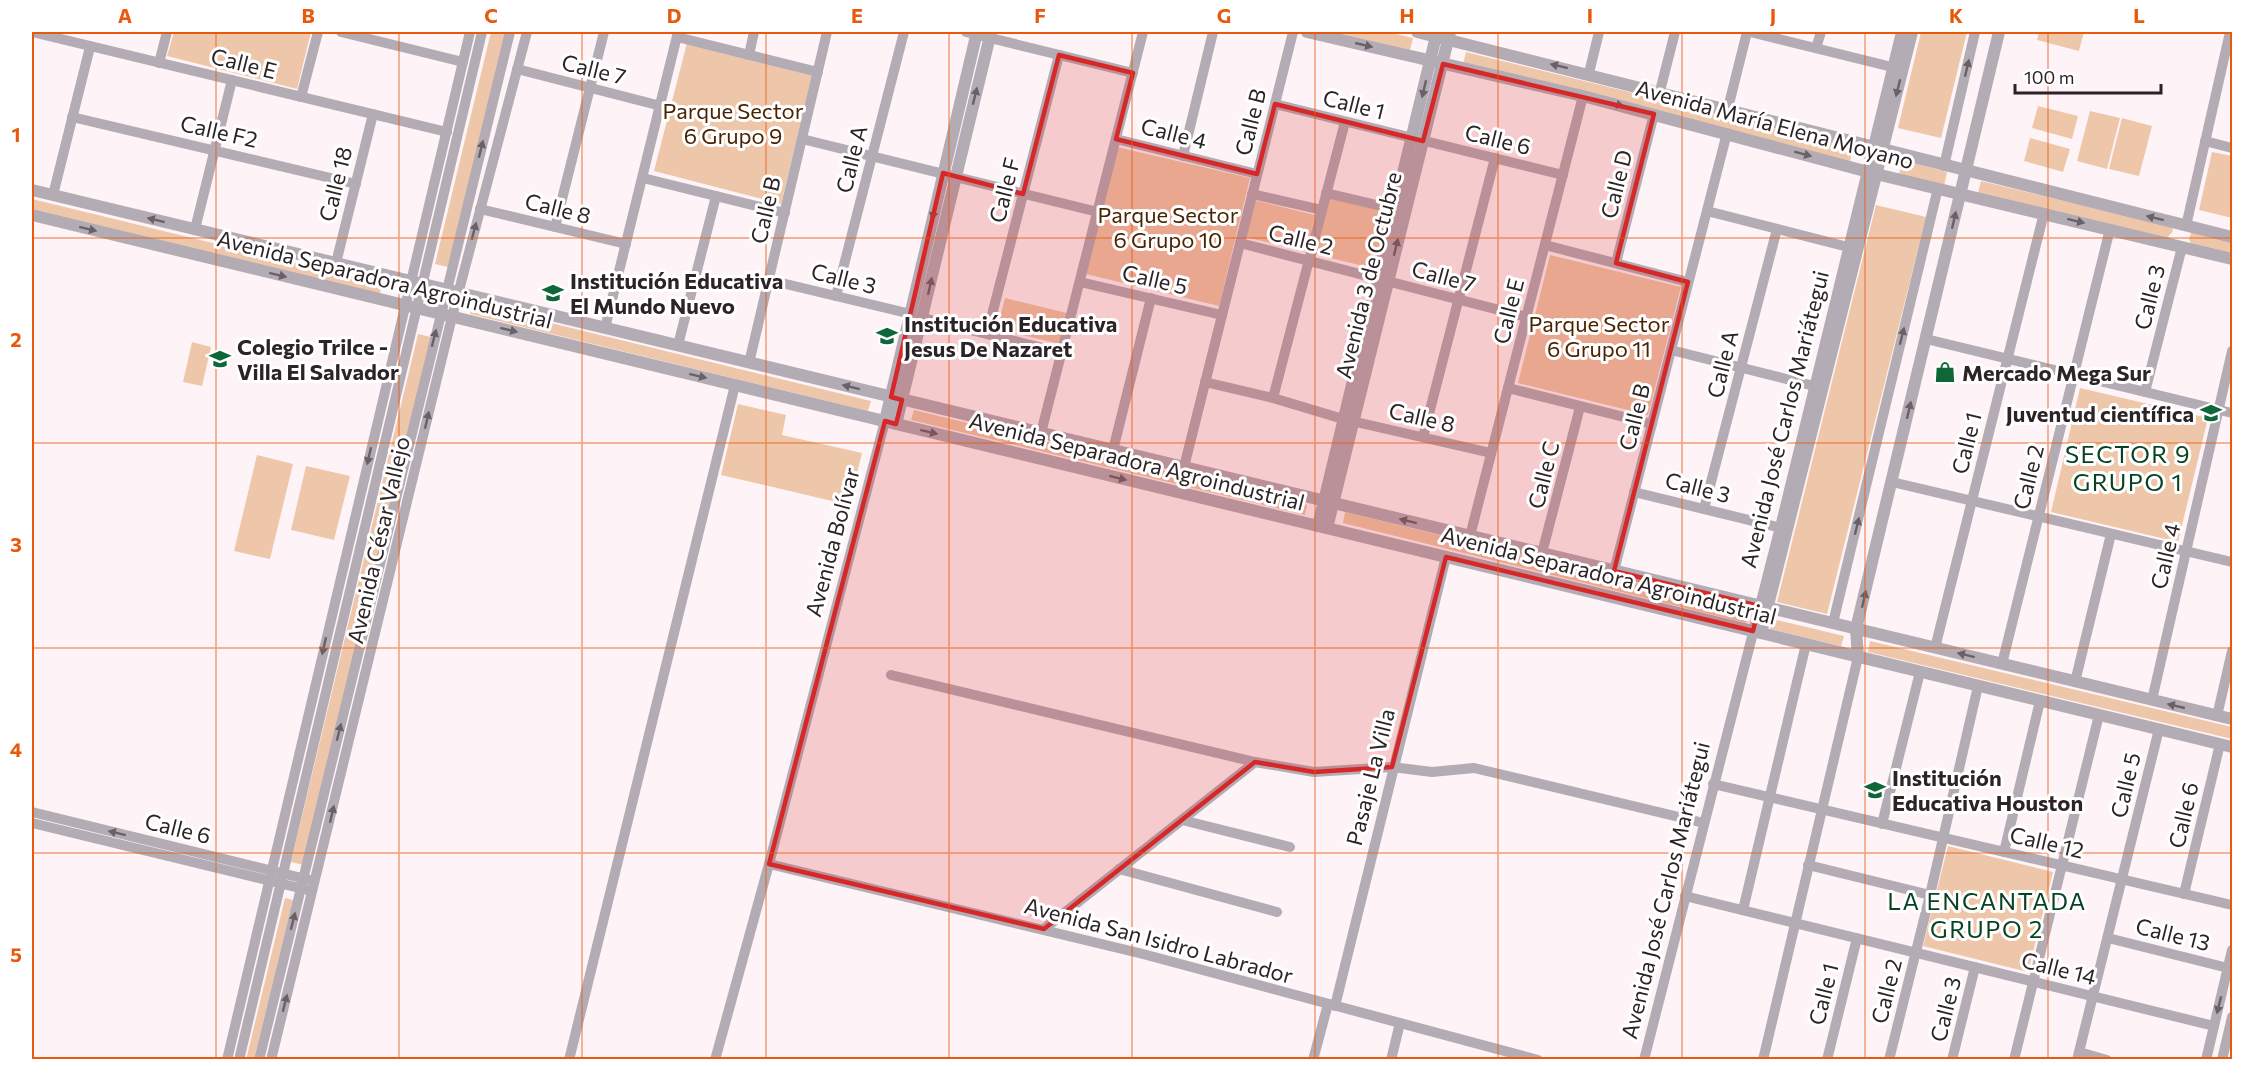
<svg xmlns="http://www.w3.org/2000/svg" width="2264" height="1091" font-family="Commissioner,sans-serif">
<rect width="100%" height="100%" fill="#fef4f7"/>
<!-- green -->
<g fill="#eec7aa">
<path d="M174,32H311L297,89L167,56Z"/>
<path d="M491,32H509L452,268L435,264Z"/>
<path d="M1334,32H1388L1413,38L1410,50Z"/>
<path d="M1921,32H1967L1941,138L1898,128Z"/>
<path d="M2039,32H2084L2079,51L2037,40Z"/>
<path d="M687,43L812,75L781,204L654,171Z"/>
<path d="M1466,52L1854,147L1850,161L1463,64Z"/>
<path d="M2038,106L2078,116L2072,139L2032,128Z"/>
<path d="M2090,111L2120,118L2107,169L2077,161Z"/>
<path d="M2122,118L2152,126L2139,176L2109,169Z"/>
<path d="M2030,138L2070,149L2063,172L2024,161Z"/>
<path d="M1117,147L1250,178L1219,306L1086,274Z"/>
<path d="M2212,152L2232,156V218L2199,210Z"/>
<path d="M1903,160L1947,172L1944,186L1899,174Z"/>
<path d="M1981,181L2172,227L2173,231L2167,238L1978,193Z"/>
<path d="M1329,197L1389,212L1375,269L1315,254Z"/>
<path d="M32,199L382,284L380,294L32,209Z"/>
<path d="M1254,200L1315,215L1306,251L1245,237Z"/>
<path d="M1876,205L1926,217L1827,614L1777,602Z"/>
<path d="M2195,231L2232,241V254L2191,244L2189,239L2191,233Z"/>
<path d="M1550,255L1681,287L1648,415L1518,383Z"/>
<path d="M1005,298L1067,313L1060,344L997,329Z"/>
<path d="M473,304L871,401L868,411L470,314Z"/>
<path d="M418,334L431,337L304,865L291,862Z"/>
<path d="M192,342L211,347L202,386L183,382Z"/>
<path d="M2080,388L2208,418L2178,542L2051,512Z"/>
<path d="M738,404L786,415L782,435L862,453L849,505L721,475Z"/>
<path d="M914,410L1307,505L1305,515L911,420Z"/>
<path d="M257,455L293,464L270,559L234,551Z"/>
<path d="M306,466L350,476L334,540L291,530Z"/>
<path d="M1345,512L1750,611L1746,623L1343,523Z"/>
<path d="M1773,619L1844,636L1841,646L1770,629Z"/>
<path d="M1870,641L2232,727V739L1868,652Z"/>
<path d="M1948,846L2053,872L2028,972L1923,946Z"/>
<path d="M285,898L293,900L254,1059L246,1060Z"/>
</g>
<g fill="none" stroke-linecap="round" stroke-linejoin="round">
<!-- minor -->
<g stroke="#b3acb4" stroke-width="10">
<path d="M32,32L447,132"/>
<path d="M341,32L463,62"/>
<path d="M966,32L1133,73"/>
<path d="M1750,32L1892,67"/>
<path d="M677,37L818,72"/>
<path d="M1816,48L1821,32"/>
<path d="M749,55L754,32"/>
<path d="M159,63L167,32"/>
<path d="M517,69L661,106"/>
<path d="M1589,73L1599,32"/>
<path d="M1660,91L1675,32"/>
<path d="M301,97L318,32"/>
<path d="M1275,104L1563,175"/>
<path d="M1728,108L1747,32"/>
<path d="M72,117L356,184"/>
<path d="M802,139L1098,212"/>
<path d="M1116,139L1257,174"/>
<path d="M2205,141L2232,148"/>
<path d="M1183,156L1213,32"/>
<path d="M1944,166L1975,32"/>
<path d="M643,178L785,213"/>
<path d="M1326,193L1394,209"/>
<path d="M1252,194L1322,210"/>
<path d="M53,195L90,47"/>
<path d="M480,209L626,244"/>
<path d="M1707,211L1848,247"/>
<path d="M2186,226L2230,32"/>
<path d="M555,227L604,32"/>
<path d="M195,229L232,80"/>
<path d="M1240,243L1526,317"/>
<path d="M1545,245L1688,282"/>
<path d="M336,263L373,114"/>
<path d="M1616,263L1654,114"/>
<path d="M769,280L911,314"/>
<path d="M1080,282L1222,315"/>
<path d="M836,296L904,32"/>
<path d="M923,318L1062,353"/>
<path d="M605,328L678,32"/>
<path d="M987,334L1059,55"/>
<path d="M1926,339L2232,413"/>
<path d="M678,345L716,196"/>
<path d="M1671,350L1814,386"/>
<path d="M749,363L827,32"/>
<path d="M1205,382L1273,398L1343,419L1491,453"/>
<path d="M1508,388L1652,424"/>
<path d="M2145,392L2182,247"/>
<path d="M1273,398L1345,122"/>
<path d="M1041,433L1143,32"/>
<path d="M1423,437L1495,158"/>
<path d="M1113,450L1151,298"/>
<path d="M1184,467L1293,32"/>
<path d="M1892,482L2232,562"/>
<path d="M1634,492L1786,529"/>
<path d="M1704,509L1777,229"/>
<path d="M1470,536L1583,96"/>
<path d="M1542,553L1580,407"/>
<path d="M1614,571L1727,133"/>
<path d="M1833,623L1938,188"/>
<path d="M1935,648L2044,213"/>
<path d="M2002,664L2110,229"/>
<path d="M891,675L1255,762L1314,772L1392,767L1432,772L1474,768L1704,823"/>
<path d="M2075,682L2111,534"/>
<path d="M2152,700L2232,351"/>
<path d="M2217,716L2232,651"/>
<path d="M1713,784L2232,905"/>
<path d="M32,812L310,880"/>
<path d="M1182,820L1290,847"/>
<path d="M32,823L308,890"/>
<path d="M1882,824L1920,672"/>
<path d="M2004,852L2040,701"/>
<path d="M769,864L1143,954L1538,1060"/>
<path d="M1808,865L1930,895"/>
<path d="M1119,869L1277,912"/>
<path d="M2184,894L2220,744"/>
<path d="M1685,896L2214,1026"/>
<path d="M1743,910L1806,644"/>
<path d="M1044,929L1255,762"/>
<path d="M2108,938L2228,968"/>
<path d="M1335,1006L1446,557"/>
<path d="M2079,1052L2107,1060"/>
<path d="M227,1060L470,32"/>
<path d="M239,1060L482,32"/>
<path d="M259,1060L510,32"/>
<path d="M271,1060L452,317L527,32"/>
<path d="M569,1060L735,385"/>
<path d="M715,1060L769,864L885,421"/>
<path d="M1313,1060L1328,1004"/>
<path d="M1391,1060L1400,1023"/>
<path d="M1644,1060L1780,527L1901,32"/>
<path d="M1763,1060L1858,657"/>
<path d="M1827,1060L1857,938"/>
<path d="M1889,1060L1930,895L1978,686"/>
<path d="M1952,1060L1975,967"/>
<path d="M2014,1060L2099,715"/>
<path d="M2077,1060L2159,729"/>
<path d="M2206,1060L2232,950"/>
<path d="M2222,1060L2232,1017"/>
</g>
<!-- tertiary -->
<g stroke="#b3acb4" stroke-width="12">
<path d="M1307,32L1583,96L1876,174L2232,259"/>
<path d="M1417,32L2232,237"/>
<path d="M32,190L2232,719"/>
<path d="M32,215L2232,747"/>
<path d="M885,421L977,32"/>
<path d="M896,424L991,32"/>
<path d="M1318,526L1437,32"/>
<path d="M1327,528L1450,32"/>
<path d="M1761,633L1912,32"/>
<path d="M1858,657L1856,629L1999,32"/>
</g>
</g>
<!-- one-way arrows -->
<defs><path id="oneway-solid" d="M-6-.8H1V-3.2L6.5 0L1 3.2V.8H-6Z" transform="scale(1.5)"/></defs>
<g fill="#696166">
<use href="#oneway-solid" transform="translate(1364 45) rotate(13)"/>
<use href="#oneway-solid" transform="translate(1559 66) rotate(-166)"/>
<use href="#oneway-solid" transform="translate(1967 68) rotate(-77)"/>
<use href="#oneway-solid" transform="translate(1898 88) rotate(104)"/>
<use href="#oneway-solid" transform="translate(1424 89) rotate(103)"/>
<use href="#oneway-solid" transform="translate(975 96) rotate(-76)"/>
<use href="#oneway-solid" transform="translate(1615 104) rotate(14)"/>
<use href="#oneway-solid" transform="translate(481 149) rotate(-76)"/>
<use href="#oneway-solid" transform="translate(1803 154) rotate(15)"/>
<use href="#oneway-solid" transform="translate(934 211) rotate(103)"/>
<use href="#oneway-solid" transform="translate(2155 218) rotate(-166)"/>
<use href="#oneway-solid" transform="translate(156 220) rotate(-166)"/>
<use href="#oneway-solid" transform="translate(1954 220) rotate(-77)"/>
<use href="#oneway-solid" transform="translate(2076 221) rotate(14)"/>
<use href="#oneway-solid" transform="translate(88 229) rotate(14)"/>
<use href="#oneway-solid" transform="translate(474 231) rotate(-75)"/>
<use href="#oneway-solid" transform="translate(1396 247) rotate(-76)"/>
<use href="#oneway-solid" transform="translate(278 275) rotate(14)"/>
<use href="#oneway-solid" transform="translate(930 286) rotate(-77)"/>
<use href="#oneway-solid" transform="translate(509 330) rotate(14)"/>
<use href="#oneway-solid" transform="translate(1902 336) rotate(-76)"/>
<use href="#oneway-solid" transform="translate(434 338) rotate(-76)"/>
<use href="#oneway-solid" transform="translate(698 376) rotate(14)"/>
<use href="#oneway-solid" transform="translate(851 387) rotate(-166)"/>
<use href="#oneway-solid" transform="translate(1909 410) rotate(-77)"/>
<use href="#oneway-solid" transform="translate(427 420) rotate(-77)"/>
<use href="#oneway-solid" transform="translate(929 432) rotate(14)"/>
<use href="#oneway-solid" transform="translate(369 456) rotate(103)"/>
<use href="#oneway-solid" transform="translate(1118 478) rotate(14)"/>
<use href="#oneway-solid" transform="translate(1408 521) rotate(-166)"/>
<use href="#oneway-solid" transform="translate(1857 526) rotate(-76)"/>
<use href="#oneway-solid" transform="translate(1864 599) rotate(-77)"/>
<use href="#oneway-solid" transform="translate(324 646) rotate(103)"/>
<use href="#oneway-solid" transform="translate(1966 655) rotate(-166)"/>
<use href="#oneway-solid" transform="translate(2176 706) rotate(-167)"/>
<use href="#oneway-solid" transform="translate(339 732) rotate(-76)"/>
<use href="#oneway-solid" transform="translate(332 814) rotate(-77)"/>
<use href="#oneway-solid" transform="translate(117 833) rotate(-166)"/>
<use href="#oneway-solid" transform="translate(293 921) rotate(-76)"/>
<use href="#oneway-solid" transform="translate(285 1003) rotate(-76)"/>
<use href="#oneway-solid" transform="translate(2219 1005) rotate(104)"/>
</g>
<!-- marked area -->
<path fill="#d62828" fill-opacity="0.2" stroke="#d62828" stroke-width="4.5" stroke-linejoin="round" d="M1059,55L1133,73L1116,139L1257,174L1275,104L1423,141L1443,64L1654,114L1616,263L1688,282L1614,571L1759,606L1753,631L1446,557L1392,767L1314,772L1255,762L1044,929L769,864L885,421L896,424L902,400L891,397L943,173L1023,194Z"/>
<!-- grid -->
<path fill="none" stroke="#e8590c" stroke-width="1.5" stroke-opacity="0.55" d="M216,32V1060M399,32V1060M582,32V1060M766,32V1060M949,32V1060M1132,32V1060M1315,32V1060M1498,32V1060M1682,32V1060M1865,32V1060M2048,32V1060M32,238H2232M32,443H2232M32,648H2232M32,853H2232"/>
<!-- icons -->
<defs>
<symbol id="school-bare" viewBox="-9 -9 18 18"><path d="M0-5L7-2L0 1L-7-2ZM-4 1L0 2.5L4 1V4Q0 6-4 4Z" fill="#0f6739" stroke="#fff" stroke-width="2.5" paint-order="stroke"/></symbol>
<symbol id="shop-bare" viewBox="-9 -9 18 18"><path d="M-5-2.5h2.3a2.7 3.5 0 0 1 5.4 0H5L5.5 6h-11ZM-1.5-2.5h3a1.5 2.3 0 0 0-3 0Z" fill="#0f6739" stroke="#fff" stroke-width="2.5" paint-order="stroke"/></symbol>
<symbol id="university-bare" viewBox="-9 -9 18 18"><path d="M0-5L7-2L0 1L-7-2ZM-4 1L0 2.5L4 1V4Q0 6-4 4Z" fill="#0f6739" stroke="#fff" stroke-width="2.5" paint-order="stroke"/></symbol>
</defs>
<g fill-rule="evenodd">
<use href="#school-bare" x="538" y="278" width="30" height="30"/>
<use href="#school-bare" x="872" y="321" width="30" height="30"/>
<use href="#school-bare" x="205" y="344" width="30" height="30"/>
<use href="#shop-bare" x="1930" y="357" width="30" height="30"/>
<use href="#university-bare" x="2196" y="398" width="30" height="30"/>
<use href="#school-bare" x="1860" y="775" width="30" height="30"/>
</g>
<g text-anchor="middle" dominant-baseline="central" stroke-width="6" stroke-linejoin="round" paint-order="stroke">
<!-- street labels -->
<g font-size="22" fill="#2c2326" stroke="#fff">
<text transform="translate(244 63) rotate(14)">Calle E</text>
<text transform="translate(594 69) rotate(14)">Calle 7</text>
<text transform="translate(1354 104) rotate(14)">Calle 1</text>
<text transform="translate(1250 122) rotate(-76)">Calle B</text>
<text transform="translate(1775 124) rotate(15)">Avenida María Elena Moyano</text>
<text transform="translate(219 131) rotate(13)">Calle F2</text>
<text transform="translate(1174 133) rotate(14)">Calle 4</text>
<text transform="translate(1498 139) rotate(14)">Calle 6</text>
<text transform="translate(851 159) rotate(-76)">Calle A</text>
<text transform="translate(335 184) rotate(-76)">Calle 18</text>
<text transform="translate(1616 184) rotate(-76)">Calle D</text>
<text transform="translate(1004 190) rotate(-76)">Calle F</text>
<text transform="translate(558 208) rotate(14)">Calle 8</text>
<text transform="translate(765 210) rotate(-77)">Calle B</text>
<text transform="translate(1301 239) rotate(14)">Calle 2</text>
<text transform="translate(1368 275) rotate(-76)">Avenida 3 de Octubre</text>
<text transform="translate(1444 276) rotate(15)">Calle 7</text>
<text transform="translate(844 278) rotate(14)">Calle 3</text>
<text transform="translate(385 279) rotate(14)">Avenida Separadora Agroindustrial</text>
<text transform="translate(1155 279) rotate(13)">Calle 5</text>
<text transform="translate(2149 297) rotate(-76)">Calle 3</text>
<text transform="translate(1508 311) rotate(-76)">Calle E</text>
<text transform="translate(1722 364) rotate(-76)">Calle A</text>
<text transform="translate(1422 417) rotate(13)">Calle 8</text>
<text transform="translate(1634 417) rotate(-76)">Calle B</text>
<text transform="translate(1784 419) rotate(-76)">Avenida José Carlos Mariátegui</text>
<text transform="translate(1966 443) rotate(-76)">Calle 1</text>
<text transform="translate(1137 461) rotate(14)">Avenida Separadora Agroindustrial</text>
<text transform="translate(1543 475) rotate(-76)">Calle C</text>
<text transform="translate(2028 477) rotate(-76)">Calle 2</text>
<text transform="translate(1698 487) rotate(14)">Calle 3</text>
<text transform="translate(378 540) rotate(-77)">Avenida César Vallejo</text>
<text transform="translate(832 542) rotate(-75)">Avenida Bolívar</text>
<text transform="translate(2165 556) rotate(-77)">Calle 4</text>
<text transform="translate(1609 575) rotate(14)">Avenida Separadora Agroindustrial</text>
<text transform="translate(1370 777) rotate(-76)">Pasaje La Villa</text>
<text transform="translate(2125 785) rotate(-77)">Calle 5</text>
<text transform="translate(2183 815) rotate(-77)">Calle 6</text>
<text transform="translate(178 828) rotate(14)">Calle 6</text>
<text transform="translate(2047 842) rotate(13)">Calle 12</text>
<text transform="translate(1665 890) rotate(-76)">Avenida José Carlos Mariátegui</text>
<text transform="translate(2173 934) rotate(14)">Calle 13</text>
<text transform="translate(1159 940) rotate(15)">Avenida San Isidro Labrador</text>
<text transform="translate(2059 968) rotate(14)">Calle 14</text>
<text transform="translate(1886 991) rotate(-76)">Calle 2</text>
<text transform="translate(1823 994) rotate(-76)">Calle 1</text>
<text transform="translate(1945 1009) rotate(-76)">Calle 3</text>
</g>
<!-- park labels -->
<g font-size="22" fill="#4a2400" stroke="#fff">
<text x="733" y="110">Parque Sector<tspan x="733" dy="25">6 Grupo 9</tspan></text>
<text x="1168" y="214">Parque Sector<tspan x="1168" dy="25">6 Grupo 10</tspan></text>
<text x="1599" y="323">Parque Sector<tspan x="1599" dy="25">6 Grupo 11</tspan></text>
</g>
<!-- poi labels -->
<g font-size="22" font-weight="bold" fill="#2c2326" stroke="#fff" text-anchor="start">
<text x="570" y="280">Institución Educativa<tspan x="570" dy="25">El Mundo Nuevo</tspan></text>
<text x="904" y="323">Institución Educativa<tspan x="904" dy="25">Jesus De Nazaret</tspan></text>
<text x="237" y="346">Colegio Trilce -<tspan x="237" dy="25">Villa El Salvador</tspan></text>
<text x="1962" y="372">Mercado Mega Sur</text>
<text x="2194" y="413" text-anchor="end">Juventud científica</text>
<text x="1892" y="777">Institución<tspan x="1892" dy="25">Educativa Houston</tspan></text>
</g>
<!-- neighbourhood labels -->
<g font-size="24" letter-spacing="1.5" fill="#074323" stroke="#fff">
<text x="2128" y="453">SECTOR 9<tspan x="2128" dy="28">GRUPO 1</tspan></text>
<text x="1987" y="900">LA ENCANTADA<tspan x="1987" dy="28">GRUPO 2</tspan></text>
</g>
</g>
<!-- border -->
<rect width="2264" height="1091" fill="none" stroke="#ffffff" stroke-width="66"/>
<!-- scale -->
<path d="M2015 84v9h146v-9" fill="none" stroke="#2c2326" stroke-width="3"/>
<text x="2024" y="84" font-size="18" fill="#2c2326" stroke="#ffffff" stroke-width="4.5" paint-order="stroke">100 m</text>
<rect x="33" y="33" width="2198" height="1025" fill="none" stroke="#e8590c" stroke-width="2"/>
<g font-size="20" text-anchor="middle" font-weight="bold" fill="#e8590c">
<text x="125" y="23">A</text>
<text x="308" y="23">B</text>
<text x="491" y="23">C</text>
<text x="674" y="23">D</text>
<text x="857" y="23">E</text>
<text x="1040" y="23">F</text>
<text x="1224" y="23">G</text>
<text x="1407" y="23">H</text>
<text x="1590" y="23">I</text>
<text x="1773" y="23">J</text>
<text x="1956" y="23">K</text>
<text x="2139" y="23">L</text>
<text x="16" y="142">1</text>
<text x="16" y="347">2</text>
<text x="16" y="552">3</text>
<text x="16" y="757">4</text>
<text x="16" y="962">5</text>
</g>
</svg>
